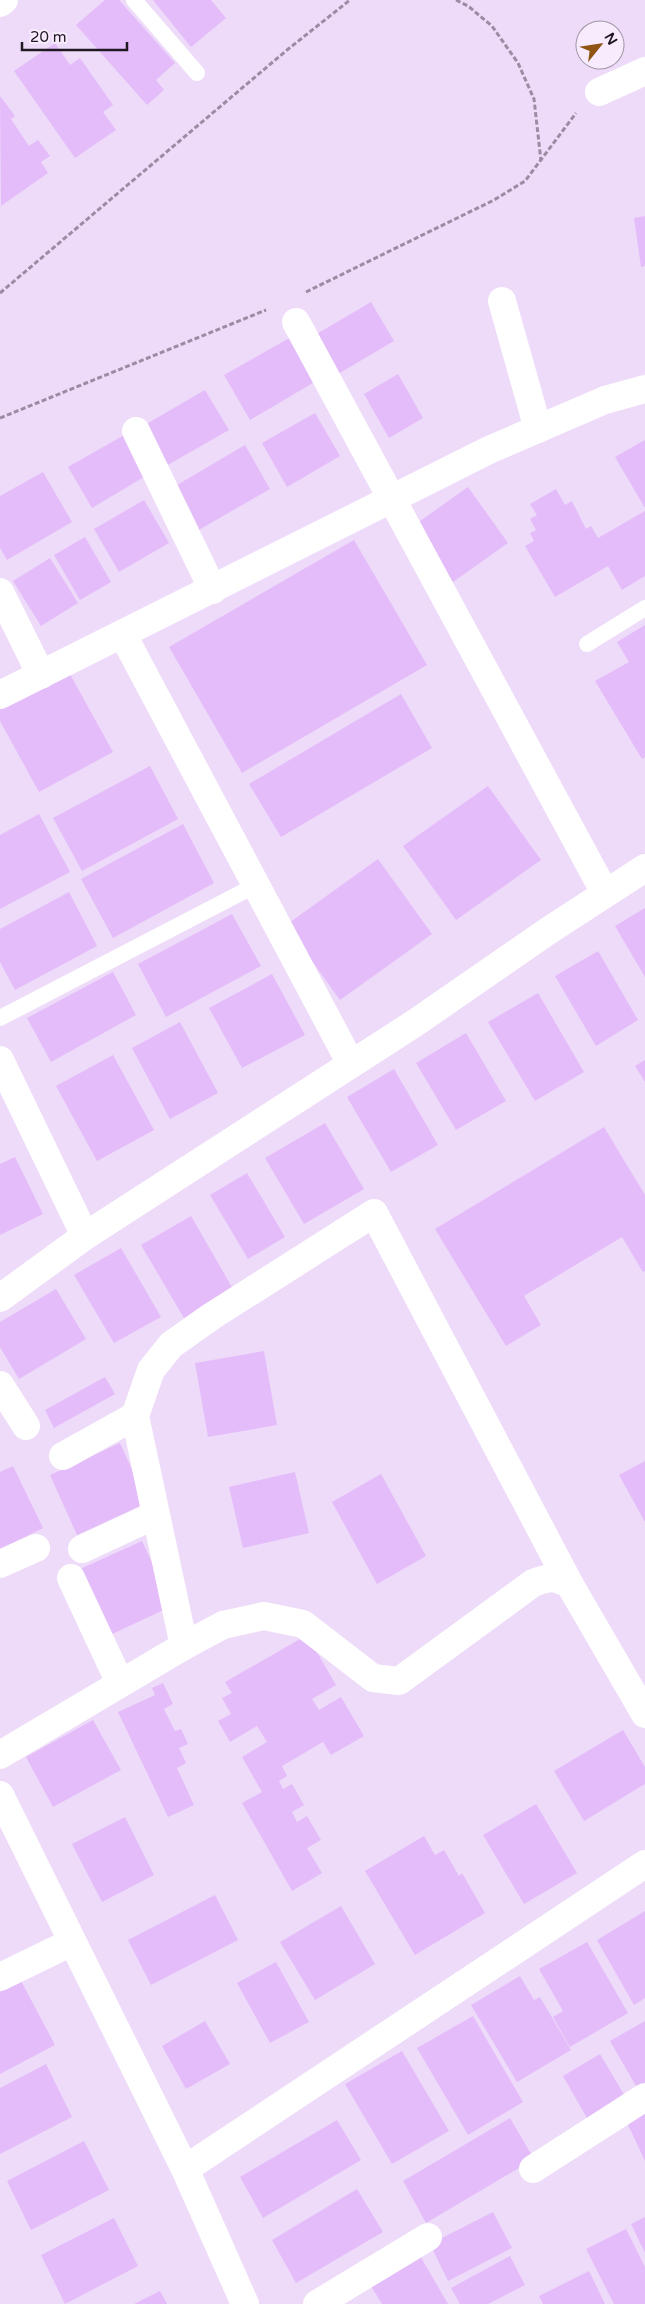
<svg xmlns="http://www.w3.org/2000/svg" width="645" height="2304" font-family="'Varela Round',sans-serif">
<rect width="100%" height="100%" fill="#eedbf9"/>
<!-- building -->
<g fill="#e4bcfa">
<path d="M105,0H119L175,63L156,80L164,90L147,105L76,25Z"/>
<path d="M153,0H211L226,18L191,47Z"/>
<path d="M55,43L70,65L80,58L113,105L103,112L116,130L75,158L14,71Z"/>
<path d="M0,96L15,116L11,119L29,146L38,140L50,156L41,162L48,173L1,206Z"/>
<path d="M645,216V266L641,267L634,218Z"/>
<path d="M371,302L394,341L338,374L315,335Z"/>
<path d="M293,336L318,380L250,420L224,375Z"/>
<path d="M398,374L423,418L389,438L364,394Z"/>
<path d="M205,390L229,430L166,466L143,426Z"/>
<path d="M315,413L340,456L287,487L262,443Z"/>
<path d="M126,434L149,474L92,508L68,467Z"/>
<path d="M645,440V508L615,457Z"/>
<path d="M245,445L270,489L197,531L172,488Z"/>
<path d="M43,472L72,522L7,560L0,548V496Z"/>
<path d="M468,487L508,543L453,582L413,526Z"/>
<path d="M556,489L565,505L572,501L586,529L591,526L598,538L645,511V576L622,590L608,566L555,597L525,546L534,541L530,533L536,530L530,519L537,515L530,504Z"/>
<path d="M144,500L169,543L119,572L94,529Z"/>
<path d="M85,537L111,582L80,600L54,555Z"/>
<path d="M354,540L427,665L242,773L169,647Z"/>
<path d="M50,558L78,603L41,626L13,581Z"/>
<path d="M645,625V757L642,759L595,681L629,662L617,642Z"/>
<path d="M66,667L113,752L39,792L0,721V703Z"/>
<path d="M401,694L432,748L281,837L249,784Z"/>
<path d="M150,766L178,819L82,871L53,818Z"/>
<path d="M488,786L541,860L456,920L403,846Z"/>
<path d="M39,814L70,872L0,909V835Z"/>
<path d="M183,824L214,883L113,938L81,879Z"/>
<path d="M378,859L432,934L340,1000L286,925Z"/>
<path d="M69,892L97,946L15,990L0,962V929Z"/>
<path d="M645,908V977L615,926Z"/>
<path d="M232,914L261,966L166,1017L138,964Z"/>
<path d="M598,951L638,1020L596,1046L555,976Z"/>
<path d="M113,972L136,1015L51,1062L27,1018Z"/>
<path d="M272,974L305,1035L242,1068L209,1008Z"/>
<path d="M538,993L584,1072L535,1101L488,1022Z"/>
<path d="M180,1022L218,1093L170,1119L132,1048Z"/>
<path d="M466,1033L506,1101L456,1130L416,1063Z"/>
<path d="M113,1055L154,1130L97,1161L56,1086Z"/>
<path d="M645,1060V1082L635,1066Z"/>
<path d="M394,1069L438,1145L391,1172L347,1097Z"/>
<path d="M325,1123L364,1189L304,1224L265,1158Z"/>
<path d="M604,1127L645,1195V1271L643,1272L622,1237L524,1296L541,1325L506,1346L435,1229Z"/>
<path d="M15,1157L43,1214L0,1235V1164Z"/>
<path d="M247,1173L285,1237L248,1259L210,1195Z"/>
<path d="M191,1216L233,1289L184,1318L141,1245Z"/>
<path d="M121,1248L161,1317L114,1343L74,1275Z"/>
<path d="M56,1289L86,1339L19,1379L0,1347V1322Z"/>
<path d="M264,1351L277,1425L208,1437L195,1363Z"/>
<path d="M105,1377L115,1394L54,1428L45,1410Z"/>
<path d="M120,1443L147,1503L77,1535L50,1475Z"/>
<path d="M645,1461V1522L619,1475Z"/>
<path d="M13,1466L43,1528L0,1549V1472Z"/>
<path d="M295,1472L309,1533L243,1548L229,1487Z"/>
<path d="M381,1474L426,1556L377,1584L332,1502Z"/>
<path d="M142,1541L172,1606L108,1636L78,1570Z"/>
<path d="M307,1635L336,1685L312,1699L319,1710L341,1697L364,1736L331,1755L323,1742L282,1766L287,1776L279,1781L283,1789L292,1784L304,1805L292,1812L297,1822L307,1816L321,1840L307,1848L322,1873L292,1891L242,1803L262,1792L242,1757L267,1742L257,1726L230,1742L218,1721L231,1714L222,1698L232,1693L225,1682Z"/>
<path d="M163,1683L173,1704L164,1709L175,1731L181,1729L188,1744L179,1748L186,1763L177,1768L194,1805L168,1817L118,1712L155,1695L152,1688Z"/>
<path d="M93,1720L121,1770L53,1807L26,1757Z"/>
<path d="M623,1730L645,1767V1784L584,1821L554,1771Z"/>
<path d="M536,1804L577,1873L524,1904L483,1835Z"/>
<path d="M125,1817L154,1875L102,1902L72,1844Z"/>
<path d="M424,1836L435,1855L444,1850L459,1876L462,1873L485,1913L415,1955L365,1871Z"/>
<path d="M215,1895L238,1940L151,1985L128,1940Z"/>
<path d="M341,1906L375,1964L315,2000L280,1942Z"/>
<path d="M645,1911V1998L634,2005L597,1940Z"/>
<path d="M587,1942L628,2013L570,2047L553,2017L563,2011L539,1969Z"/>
<path d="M276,1962L309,2022L270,2043L237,1983Z"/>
<path d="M520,1976L534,2000L540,1997L571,2050L517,2082L471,2005Z"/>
<path d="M21,1981L55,2045L0,2074V1992Z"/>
<path d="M473,2016L523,2102L468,2135L417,2048Z"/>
<path d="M205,2021L230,2064L186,2089L162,2046Z"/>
<path d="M645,2021V2088L639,2091L610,2041Z"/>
<path d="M402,2051L449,2131L392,2164L345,2084Z"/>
<path d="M600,2054L629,2103L591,2125L563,2076Z"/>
<path d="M46,2064L72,2117L0,2154V2088Z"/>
<path d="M645,2104V2161L623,2114Z"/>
<path d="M510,2118L534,2159L426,2223L403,2181Z"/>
<path d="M337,2120L361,2160L263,2218L240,2177Z"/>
<path d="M84,2141L109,2190L31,2230L7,2181Z"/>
<path d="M357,2189L383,2232L296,2283L272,2240Z"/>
<path d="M493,2212L512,2248L448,2281L430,2244Z"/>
<path d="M645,2217V2253L631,2224Z"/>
<path d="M114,2218L138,2266L65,2304L41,2255Z"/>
<path d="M626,2229L645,2267V2304H614L586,2249Z"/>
<path d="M419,2254L448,2304H382L369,2283Z"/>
<path d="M510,2256L525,2285L488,2304H460L451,2288Z"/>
<path d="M589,2271L605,2304H543L539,2296Z"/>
<path d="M160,2291L167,2304H134Z"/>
</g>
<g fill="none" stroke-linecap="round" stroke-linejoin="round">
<!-- path -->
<g stroke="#9a8ca2" stroke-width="3" stroke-dasharray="5 2.5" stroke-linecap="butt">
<path d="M456,0L468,6L492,26L518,63L534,99L541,161"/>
<path d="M306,292L494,200L525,181L576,113"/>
<path d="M0,293L287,50L350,0"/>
<path d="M0,418L266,310"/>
</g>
<!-- lane -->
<g stroke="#fff" stroke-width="16">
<path d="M134,0L197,73"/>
<path d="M587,644L645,608"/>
<path d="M0,1018L256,885"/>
</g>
<!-- street -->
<g stroke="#fff" stroke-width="28">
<path d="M0,3L4,0"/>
<path d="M599,92L645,71"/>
<path d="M502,301L538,429"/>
<path d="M296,322L605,893"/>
<path d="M136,431L213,590"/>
<path d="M0,592L41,675"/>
<path d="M123,635L351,1064"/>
<path d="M0,695L489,450L605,400L645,389"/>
<path d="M0,1060L85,1236"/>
<path d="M0,1298L85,1236L415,1023L548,931L645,868"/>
<path d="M0,1385L26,1426"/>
<path d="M63,1456L135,1416"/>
<path d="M82,1549L155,1515"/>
<path d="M0,1564L36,1548"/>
<path d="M71,1578L120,1683"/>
<path d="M184,1646L135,1416L151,1370L171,1345L212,1316L374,1213L570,1585"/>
<path d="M0,1755L184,1646L223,1625L264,1616L303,1624L373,1678L399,1681L533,1583C550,1577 554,1576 570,1585L645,1714"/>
<path d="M0,1795L185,2169L245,2304"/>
<path d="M0,1977L72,1942"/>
<path d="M185,2169L645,1864"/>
<path d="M533,2169L645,2097"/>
<path d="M317,2304L428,2237"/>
</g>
</g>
<!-- north arrow -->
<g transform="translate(600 45) rotate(60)"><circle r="24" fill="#f7ebfd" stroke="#a197a6"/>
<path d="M0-4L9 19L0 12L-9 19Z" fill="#905513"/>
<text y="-8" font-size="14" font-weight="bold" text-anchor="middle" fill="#201924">N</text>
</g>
<!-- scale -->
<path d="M22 42v8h105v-8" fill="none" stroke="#201924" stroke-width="2.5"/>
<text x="30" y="42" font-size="15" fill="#201924" stroke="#f7ebfd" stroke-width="4" paint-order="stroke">20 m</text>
</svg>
